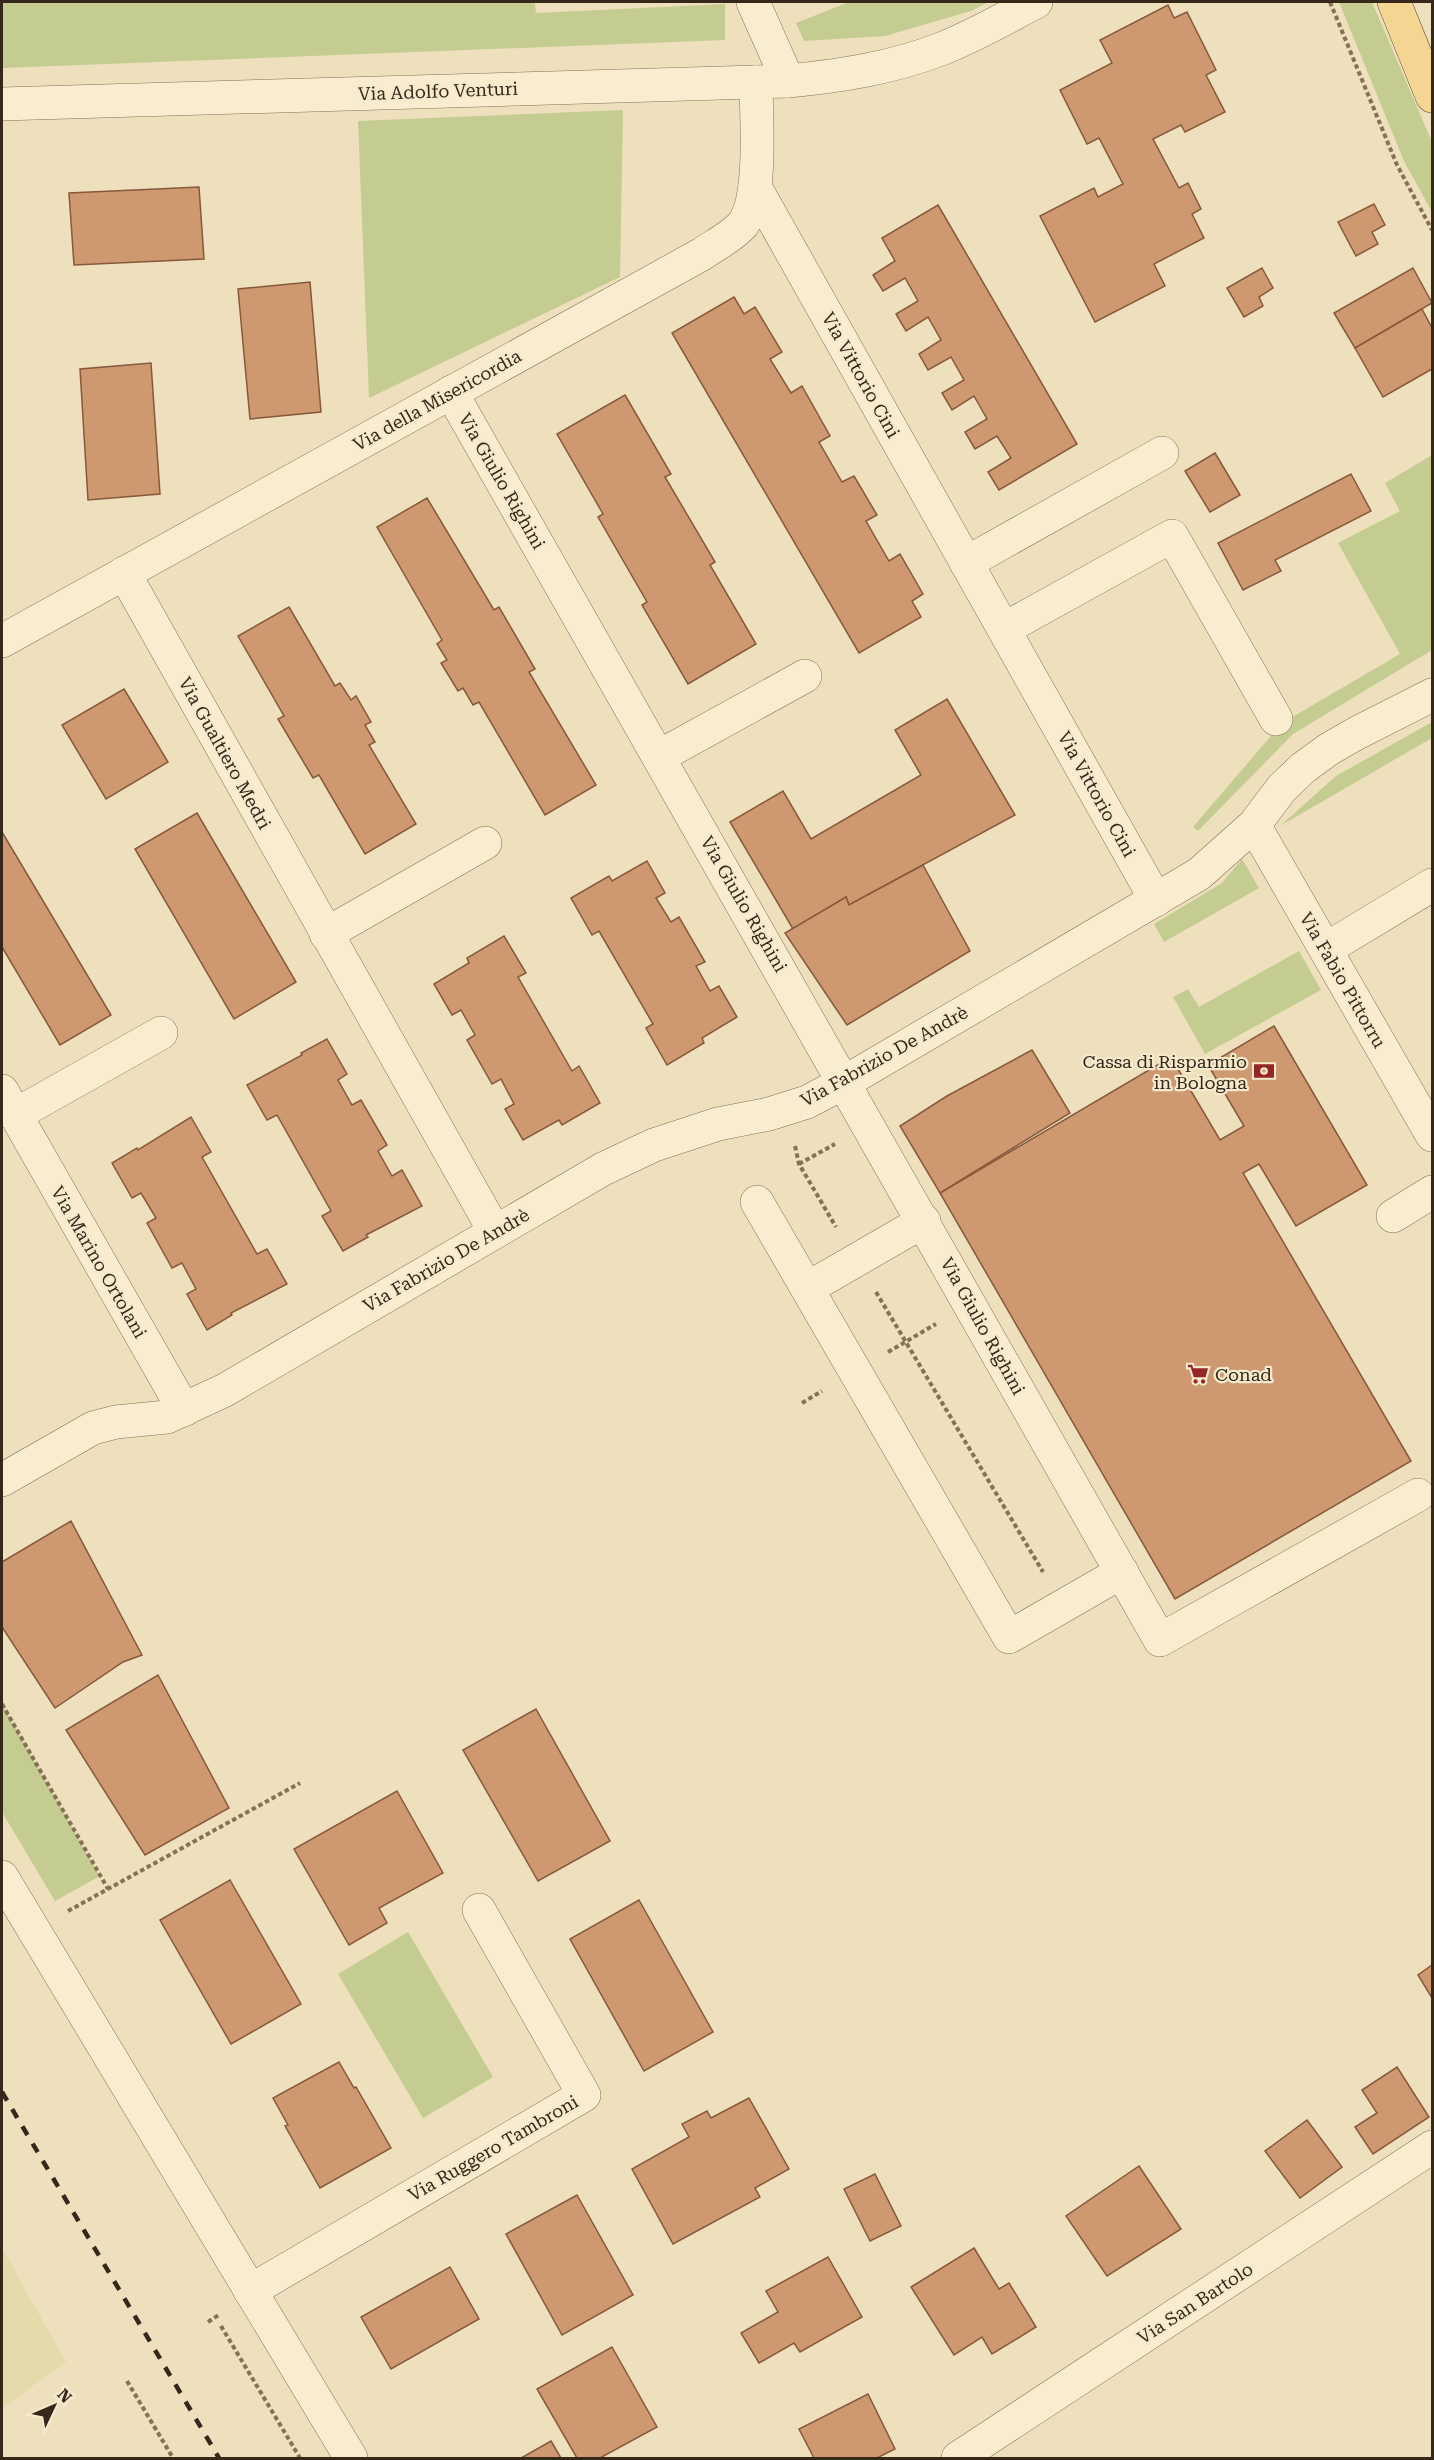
<svg xmlns="http://www.w3.org/2000/svg" width="1434" height="2460" font-family="'Roboto Serif',serif">
<rect width="100%" height="100%" fill="#eee0bd"/>
<!-- farmland -->
<path fill="#e4dbaa" d="M2,2248L66,2362L2,2408Z"/>
<!-- green -->
<g fill="#c5cc91">
<path d="M2,2H535L536,13L725,4V40L2,68Z"/>
<path d="M849,2H989L971,11L885,36L804,41L796,23Z"/>
<path d="M1339,2H1372L1432,142V212L1404,161Z"/>
<path d="M623,110L620,277L369,398L358,121Z"/>
<path d="M1432,455V650L1293,734L1198,831L1193,827L1282,723L1400,654L1338,543L1400,511L1385,483Z"/>
<path d="M1432,722V738L1280,826L1336,776Z"/>
<path d="M1242,859L1259,888L1164,942L1154,924L1222,883Z"/>
<path d="M1299,951L1321,990L1205,1054L1173,997L1188,989L1199,1007Z"/>
<path d="M2,1704L100,1876L55,1901L2,1812Z"/>
<path d="M408,1932L493,2077L423,2118L338,1974Z"/>
</g>
<!-- building -->
<g fill="#ce9871" stroke="#86593b" stroke-width="1.5">
<path d="M1168,5L1174,18L1187,12L1216,70L1206,75L1225,112L1185,132L1181,125L1153,139L1179,188L1188,183L1201,209L1192,214L1204,238L1154,264L1165,286L1095,322L1040,216L1094,188L1098,197L1123,184L1099,138L1087,144L1060,90L1112,63L1100,40Z"/>
<path d="M199,187L204,259L74,265L69,193Z"/>
<path d="M1374,204L1385,225L1372,232L1378,244L1356,256L1338,222Z"/>
<path d="M938,205L1077,444L999,490L988,472L1011,458L997,436L975,449L965,432L987,419L974,396L952,410L942,393L964,380L951,357L928,370L919,354L941,340L928,317L906,331L896,314L918,301L905,278L883,291L873,275L895,261L882,238Z"/>
<path d="M1262,268L1273,288L1259,297L1263,306L1244,317L1227,288Z"/>
<path d="M1413,268L1432,303L1355,348L1334,313Z"/>
<path d="M310,282L321,412L250,419L238,289Z"/>
<path d="M734,297L744,314L755,307L782,352L770,359L791,393L802,386L830,436L819,442L842,482L854,476L877,515L866,521L889,561L900,554L923,594L912,601L921,617L859,653L672,333Z"/>
<path d="M1422,309L1432,328V369L1383,397L1355,348Z"/>
<path d="M151,363L160,494L88,500L80,369Z"/>
<path d="M625,395L671,474L665,477L715,562L710,565L756,644L688,684L642,605L647,602L598,517L603,514L557,434Z"/>
<path d="M1215,453L1240,495L1210,512L1185,471Z"/>
<path d="M1351,474L1371,511L1275,560L1281,571L1243,590L1218,543Z"/>
<path d="M427,498L494,610L499,607L535,669L529,672L596,785L545,815L479,702L473,705L463,688L458,691L441,663L447,660L437,644L442,640L377,527Z"/>
<path d="M289,607L335,686L340,683L351,700L356,696L371,722L365,725L375,742L369,745L416,824L365,854L319,775L313,778L278,719L284,716L238,636Z"/>
<path d="M124,689L168,762L106,799L62,725Z"/>
<path d="M947,699L1015,815L849,905L846,897L793,929L730,822L783,791L811,839L921,775L895,730Z"/>
<path d="M197,813L296,982L234,1019L135,849Z"/>
<path d="M2,832L111,1015L60,1045L2,947Z"/>
<path d="M647,861L665,893L656,898L671,922L679,917L705,962L696,966L710,991L719,986L737,1017L702,1038L704,1043L667,1065L646,1028L653,1024L599,931L592,935L571,898L609,876L612,881Z"/>
<path d="M923,865L970,951L847,1025L785,933L846,897L849,905Z"/>
<path d="M504,936L526,973L518,977L572,1071L579,1066L600,1103L562,1125L559,1120L523,1140L505,1109L514,1104L501,1079L492,1084L467,1040L475,1035L461,1010L452,1015L434,984L469,963L467,958Z"/>
<path d="M1274,1026L1367,1185L1296,1226L1259,1164L1243,1173L1411,1461L1175,1599L940,1193L1171,1057L1220,1140L1244,1126L1208,1065Z"/>
<path d="M327,1039L347,1074L338,1080L352,1105L361,1100L387,1145L378,1151L392,1176L402,1170L422,1206L366,1235L368,1237L343,1251L322,1216L331,1211L277,1115L267,1120L247,1085L302,1055L301,1053Z"/>
<path d="M1032,1050L1070,1113L940,1193L900,1126L947,1096Z"/>
<path d="M191,1117L211,1152L202,1157L257,1254L267,1249L287,1284L231,1313L232,1315L207,1330L187,1294L196,1289L182,1263L172,1268L147,1223L156,1218L141,1193L132,1198L112,1163L137,1148L138,1150Z"/>
<path d="M71,1521L142,1655L123,1662L55,1708L2,1627V1562Z"/>
<path d="M158,1675L229,1808L145,1855L66,1730Z"/>
<path d="M536,1709L610,1841L538,1881L463,1750Z"/>
<path d="M397,1791L443,1873L379,1908L387,1923L349,1945L294,1849Z"/>
<path d="M230,1880L301,2004L231,2044L160,1920Z"/>
<path d="M639,1900L713,2032L644,2071L570,1939Z"/>
<path d="M1432,1965V1998L1418,1975Z"/>
<path d="M339,2062L354,2088L356,2087L391,2148L320,2188L285,2126L288,2125L273,2098Z"/>
<path d="M1397,2067L1429,2117L1373,2154L1355,2127L1377,2113L1362,2090Z"/>
<path d="M749,2098L789,2169L755,2188L760,2197L673,2244L632,2169L689,2137L682,2124L707,2111L711,2118Z"/>
<path d="M1307,2120L1342,2167L1300,2198L1265,2151Z"/>
<path d="M1139,2166L1181,2229L1107,2276L1066,2216Z"/>
<path d="M875,2174L901,2226L870,2241L844,2189Z"/>
<path d="M577,2195L633,2295L562,2335L506,2234Z"/>
<path d="M974,2248L999,2289L1009,2283L1036,2327L992,2354L982,2337L954,2355L911,2287Z"/>
<path d="M828,2257L862,2317L800,2352L794,2343L759,2363L741,2333L778,2312L766,2291Z"/>
<path d="M450,2267L479,2319L391,2369L361,2317Z"/>
<path d="M612,2347L657,2427L600,2458H577L537,2389Z"/>
<path d="M868,2394L895,2449L877,2458H814L799,2429Z"/>
<path d="M551,2441L561,2458H521Z"/>
</g>
<g fill="none" stroke-linecap="round" stroke-linejoin="round">
<defs>
<g id="minor">
<path d="M753,2L788,81"/>
<path d="M2,104L788,81C840,76 892,68 941,49C974,36 1005,18 1036,2"/>
<path d="M755,187L1156,900"/>
<path d="M451,392L1160,1640L1418,1495"/>
<path d="M966,563L1162,453"/>
<path d="M124,573L495,1232"/>
<path d="M1004,629L1172,536L1276,719"/>
<path d="M2,641L702,254C715,245 733,236 743,224C763,197 756,116 756,82"/>
<path d="M660,756L805,676"/>
<path d="M1254,825L1432,1135"/>
<path d="M326,934L485,843"/>
<path d="M1326,949L1432,885"/>
<path d="M2,1091L184,1410"/>
<path d="M15,1115L161,1033"/>
<path d="M757,1202L1009,1637L1122,1572"/>
<path d="M1393,1216L1432,1192"/>
<path d="M808,1288L924,1221"/>
<path d="M2,1480L93,1428L116,1422L167,1417L225,1390L603,1169L654,1145L718,1124L769,1114L807,1102L845,1082L1199,874L1254,825L1282,788L1303,768L1329,749L1357,733L1432,695"/>
<path d="M2,1877L351,2458"/>
<path d="M250,2291L584,2095L479,1910"/>
<path d="M958,2458L1432,2147"/>
</g>
<path id="major" d="M1394,2L1432,96"/>
</defs>
<!-- minor casing -->
<use href="#minor" stroke="#867056" stroke-width="34"/>
<!-- major casing -->
<use href="#major" stroke="#543e2b" stroke-width="34"/>
<!-- path -->
<g stroke="#867056" stroke-width="4" stroke-dasharray="4.5 3" stroke-linecap="butt">
<path d="M1330,2L1397,165L1432,230"/>
<path d="M795,1146L799,1164L836,1227"/>
<path d="M799,1164L835,1144"/>
<path d="M876,1292L1043,1572"/>
<path d="M888,1352L936,1324"/>
<path d="M802,1403L822,1391"/>
<path d="M2,1704L108,1889"/>
<path d="M68,1911L300,1783"/>
<path d="M208,2322L220,2314"/>
<path d="M221,2326L300,2458"/>
<path d="M127,2381L173,2458"/>
</g>
<!-- minor -->
<use href="#minor" stroke="#f9edd0" stroke-width="33"/>
<!-- major -->
<use href="#major" stroke="#f4d692" stroke-width="33"/>
<!-- rail -->
<path stroke="#35281b" stroke-width="4.5" stroke-dasharray="10 10" stroke-linecap="butt" d="M2,2092L219,2458"/>
</g>
<!-- icons -->
<defs>
<symbol id="bank-bare" viewBox="-9 -9 18 18"><path d="M-6-4H6V4H-6ZM0-2.3a2.3 2.3 0 1 0 0 4.6a2.3 2.3 0 1 0 0-4.6Z" fill="#962525" stroke="#f6eacc" stroke-width="2.5" paint-order="stroke"/></symbol>
<symbol id="supermarket-bare" viewBox="-9 -9 18 18"><path d="M-6-5.5h2.5l.6 2H6L4.5 2H-2.5L-4.4-4H-6ZM-1.5 3.2a1.3 1.3 0 1 0 .1 0ZM3 3.2a1.3 1.3 0 1 0 .1 0Z" fill="#962525" stroke="#f6eacc" stroke-width="2.5" paint-order="stroke"/></symbol>
</defs>
<g fill-rule="evenodd">
<use href="#bank-bare" x="1249" y="1056" width="30" height="30"/>
<use href="#supermarket-bare" x="1183" y="1359" width="30" height="30"/>
</g>
<g text-anchor="middle" dominant-baseline="central" stroke-width="4.5" stroke-linejoin="round" paint-order="stroke">
<!-- street labels -->
<g font-size="18" fill="#35281b" stroke="#f6eacc">
<text transform="translate(438 91) rotate(-2)">Via Adolfo Venturi</text>
<text transform="translate(861 375) rotate(61)">Via Vittorio Cini</text>
<text transform="translate(437 400) rotate(-29)">Via della Misericordia</text>
<text transform="translate(502 481) rotate(60)">Via Giulio Righini</text>
<text transform="translate(225 753) rotate(61)">Via Gualtiero Medri</text>
<text transform="translate(1097 794) rotate(61)">Via Vittorio Cini</text>
<text transform="translate(744 904) rotate(60)">Via Giulio Righini</text>
<text transform="translate(1343 980) rotate(60)">Via Fabio Pittorru</text>
<text transform="translate(884 1056) rotate(-29)">Via Fabrizio De Andrè</text>
<text transform="translate(446 1260) rotate(-30)">Via Fabrizio De Andrè</text>
<text transform="translate(99 1262) rotate(60)">Via Marino Ortolani</text>
<text transform="translate(983 1326) rotate(61)">Via Giulio Righini</text>
<text transform="translate(493 2148) rotate(-30)">Via Ruggero Tambroni</text>
<text transform="translate(1195 2303) rotate(-33)">Via San Bartolo</text>
</g>
<!-- poi labels -->
<g font-size="18" fill="#35281b" stroke="#f6eacc" text-anchor="end">
<text x="1247" y="1061">Cassa di Risparmio<tspan x="1247" dy="21">in Bologna</tspan></text>
<text x="1215" y="1374" text-anchor="start">Conad</text>
</g>
</g>
<!-- border -->
<rect width="1434" height="2460" fill="none" stroke="#35281b" stroke-width="6"/>
<!-- north arrow -->
<g transform="translate(54 2406) rotate(46)" stroke="#f6eacc" stroke-width="4.5" paint-order="stroke">
<path d="M0-4.5L10 22L0 15L-10 22Z" fill="#35281b"/>
<text y="-9" font-size="16" font-weight="bold" text-anchor="middle" fill="#35281b">N</text>
</g>
</svg>
